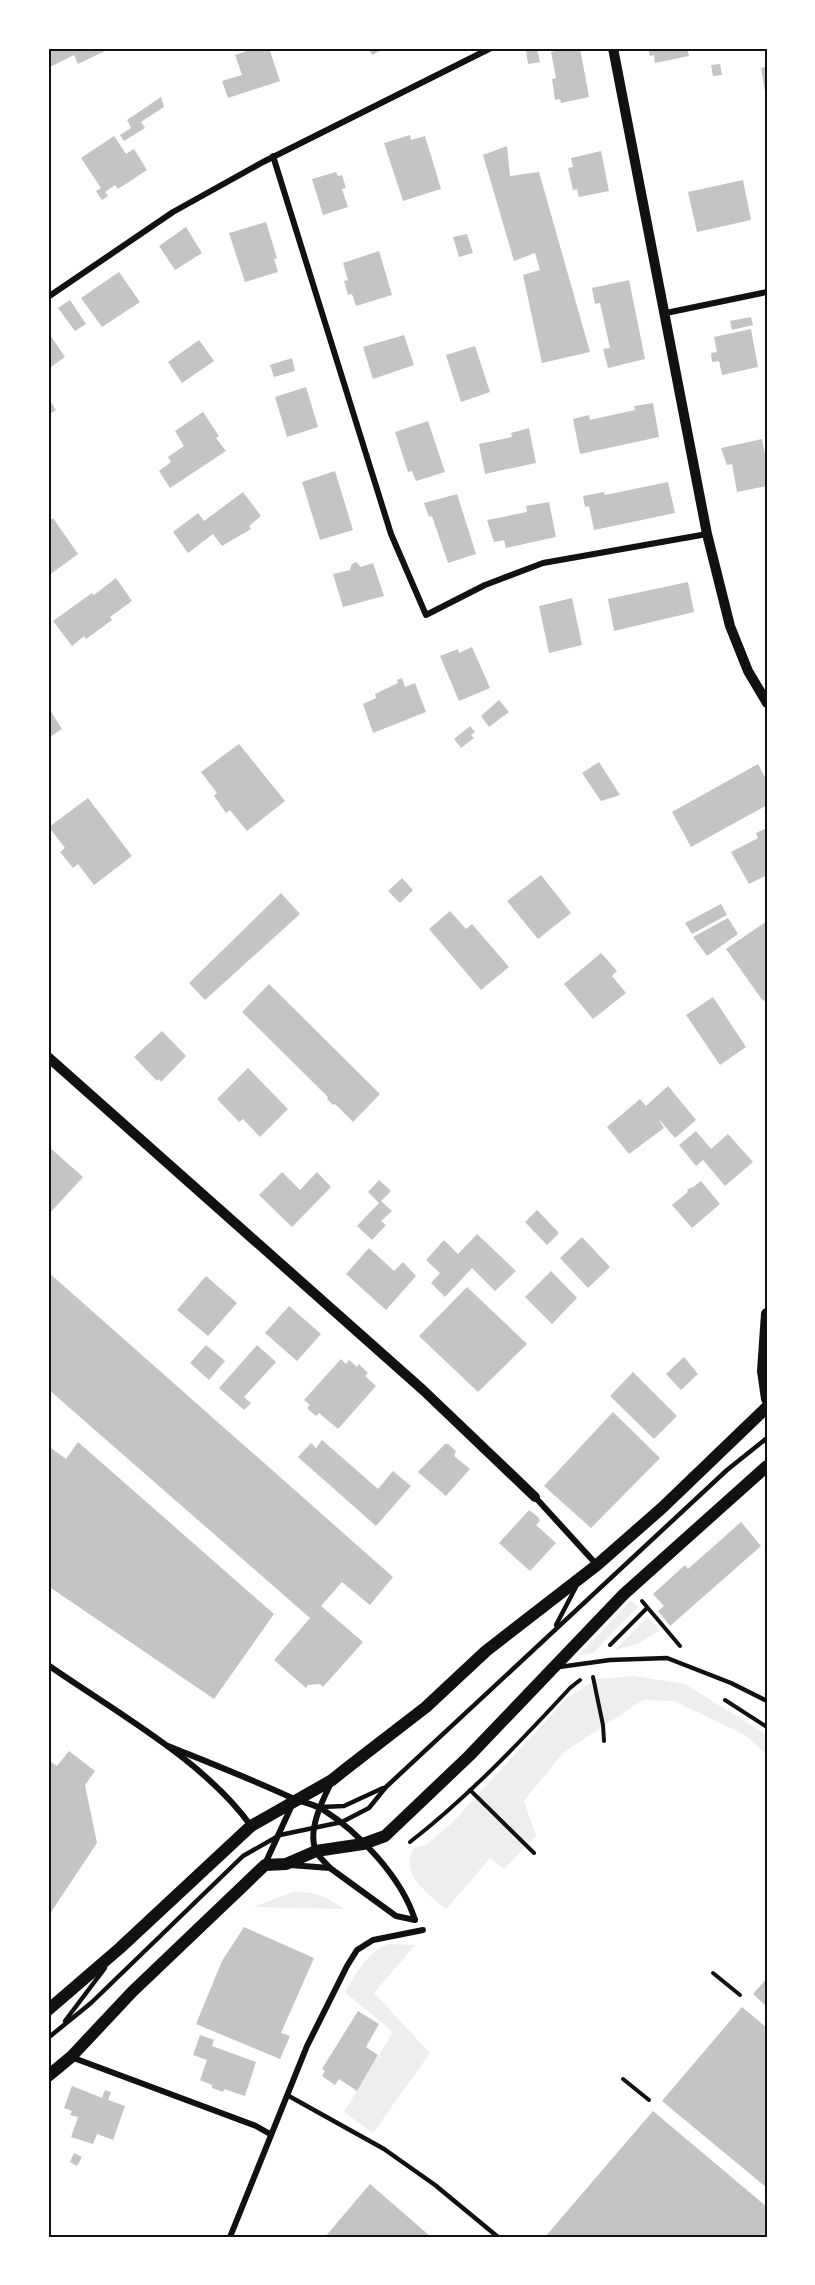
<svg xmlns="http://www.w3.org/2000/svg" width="815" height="2285" font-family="'DM Sans',sans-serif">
<rect width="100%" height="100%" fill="#fff"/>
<!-- green -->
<g fill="#eee">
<path d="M631,1600L638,1607L593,1653L579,1655Z"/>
<path d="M647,1617L660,1630L638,1644L615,1650Z"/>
<path d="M633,1676L685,1684L767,1735V1755L745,1735L674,1701L643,1700L563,1753L524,1801L536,1836L504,1869L490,1858L446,1909C429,1895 398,1873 414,1848L426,1845L452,1823L567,1698L597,1679Z"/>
<path d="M293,1892C315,1891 327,1897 344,1909L253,1907Z"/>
<path d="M388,1944L415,1945L374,1993L430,2053L373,2133L344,2112L393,2032L345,1992C358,1972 366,1953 388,1944Z"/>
</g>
<!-- building -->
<g fill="#c4c4c4">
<path d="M48,48H111L78,64L74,55L48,68Z"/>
<path d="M255,48H269L280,81L228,98L222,81L242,75L235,55Z"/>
<path d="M368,48H386L372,55Z"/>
<path d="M572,48H580L589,97L561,103L560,99L555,100L552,79L556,78L551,52Z"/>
<path d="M648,48H687L689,56L655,63L654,55L650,56Z"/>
<path d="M537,49L540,62L528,64L526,51Z"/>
<path d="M720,64L722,75L713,76L711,65Z"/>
<path d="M767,66V96L766,97L761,68Z"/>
<path d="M161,97L164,107L141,122L145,128L124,141L120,135L131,128L127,120Z"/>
<path d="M410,135L411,140L425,136L441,189L403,201L384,143Z"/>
<path d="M114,136L126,154L134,149L147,170L118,189L115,185L105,192L108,196L102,200L96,191L101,188L81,158Z"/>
<path d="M507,146L510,176L539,172L590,352L542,363L523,275L540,270L535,253L514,261L483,155Z"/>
<path d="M601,151L609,191L579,197L577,189L573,190L568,168L573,167L571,158Z"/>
<path d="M336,172L338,176L342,175L346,188L342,189L348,207L323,215L312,179Z"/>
<path d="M743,180L751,220L697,232L688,192Z"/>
<path d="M266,222L277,258L274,259L278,272L245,282L229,233Z"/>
<path d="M186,227L202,253L175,270L159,246Z"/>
<path d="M467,234L473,253L459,257L453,237Z"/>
<path d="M379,251L392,295L356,306L352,294L348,295L344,281L348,280L343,263Z"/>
<path d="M119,272L140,302L102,327L81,298Z"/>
<path d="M629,280L645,359L608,368L603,349L610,348L600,303L595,304L592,288Z"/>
<path d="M70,300L86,324L75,331L58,308Z"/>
<path d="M751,317L753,325L732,330L730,321Z"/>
<path d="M751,329L758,367L722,375L719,361L712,362L711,353L717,352L714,337Z"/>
<path d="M48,332L65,357L48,369Z"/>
<path d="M404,335L414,365L373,379L363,347Z"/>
<path d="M199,340L214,361L182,383L168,362Z"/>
<path d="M475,346L490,392L461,402L446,355Z"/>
<path d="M292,358L295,371L274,377L270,365Z"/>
<path d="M306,387L318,427L287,437L275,397Z"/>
<path d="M50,401L56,410L48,415V402Z"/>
<path d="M653,403L659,437L580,454L573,419L589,415L590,420L635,410L634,406Z"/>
<path d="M203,412L219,436L216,438L226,451L170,488L159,471L171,462L168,457L184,446L175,431Z"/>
<path d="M428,421L445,472L416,481L412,471L408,472L395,432Z"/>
<path d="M529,428L536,463L485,474L479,444L512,437L511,433Z"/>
<path d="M762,439L767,464V486L737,492L732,464L727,465L721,448Z"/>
<path d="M335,471L353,530L320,540L302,482Z"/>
<path d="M668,482L675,513L594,530L589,506L585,507L583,496L604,492L605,495Z"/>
<path d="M243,492L261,516L249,526L251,529L222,546L213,534L188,553L173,532L198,513L204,521Z"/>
<path d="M457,494L476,554L448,563L432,516L429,517L424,503Z"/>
<path d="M549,502L556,537L506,548L504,540L494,542L487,520L527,512L526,506Z"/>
<path d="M53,518L78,554L48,576V522Z"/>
<path d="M356,562L361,567L373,563L384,596L343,607L333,574L350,570L351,565Z"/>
<path d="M116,578L132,601L110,617L112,620L86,639L84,636L72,646L53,621L92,593L94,595Z"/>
<path d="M688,582L694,612L614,631L608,599Z"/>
<path d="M572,598L582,645L549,653L539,606Z"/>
<path d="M472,647L490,688L459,701L440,656L458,649L459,653Z"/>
<path d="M402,678L405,687L415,683L426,712L373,733L363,704L376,698L375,694L398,683L397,680Z"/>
<path d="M499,700L509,712L489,727L481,716Z"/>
<path d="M48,707L62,729L48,738Z"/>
<path d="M470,726L475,732L471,735L474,738L461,748L454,739Z"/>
<path d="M239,744L285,801L247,831L230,810L226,813L214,796L217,793L201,772Z"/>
<path d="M599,762L620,795L601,801L582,773Z"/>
<path d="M758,764L767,781V805L691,847L672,812Z"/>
<path d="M88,798L132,856L94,885L78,864L73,868L60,852L65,848L49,827Z"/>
<path d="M767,828V875L749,884L731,852L758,838L756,833Z"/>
<path d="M541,875L571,913L538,939L507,901Z"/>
<path d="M402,878L413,890L400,903L388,891Z"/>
<path d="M281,893L300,914L205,1000L189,983Z"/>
<path d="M721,904L727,915L692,934L685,923Z"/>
<path d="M450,911L466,929L472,924L509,967L481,990L429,929Z"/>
<path d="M728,918L738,934L707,956L693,937Z"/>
<path d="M767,921V998L763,1001L726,949Z"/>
<path d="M601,953L617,971L612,976L626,993L593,1019L564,984Z"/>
<path d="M269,984L380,1094L353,1122L335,1104L333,1105L327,1099L328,1097L242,1012Z"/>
<path d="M713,997L746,1047L720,1065L686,1015Z"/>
<path d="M162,1031L186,1056L161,1082L159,1079L157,1081L134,1057Z"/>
<path d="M248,1068L288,1109L260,1137L243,1119L239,1122L217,1099Z"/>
<path d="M668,1086L696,1120L675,1138L658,1118L664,1128L629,1154L607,1127L640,1099L646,1106Z"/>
<path d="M696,1131L711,1149L728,1134L753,1162L725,1186L703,1160L696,1166L679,1145Z"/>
<path d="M48,1146L83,1177L48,1215Z"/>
<path d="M282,1172L300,1190L317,1172L331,1187L292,1227L259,1195Z"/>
<path d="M379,1180L391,1191L381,1201L392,1211L381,1221L386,1225L372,1240L357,1226L379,1203L368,1192Z"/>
<path d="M701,1181L720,1204L692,1228L672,1205L688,1192L687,1190L691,1187L692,1188Z"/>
<path d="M537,1210L559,1233L547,1245L525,1222Z"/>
<path d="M477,1234L516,1271L495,1291L472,1268L445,1297L431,1283L440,1273L426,1260L444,1240L458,1254Z"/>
<path d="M582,1237L610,1267L588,1288L560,1258Z"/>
<path d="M369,1248L394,1271L403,1262L416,1276L386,1310L346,1274Z"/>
<path d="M551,1271L577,1298L552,1324L525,1297Z"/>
<path d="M48,1272L393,1577L370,1605L342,1582L321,1606L363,1642L323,1687L320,1684L308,1685L306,1688L274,1660L310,1618L48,1389Z"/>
<path d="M206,1276L237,1303L208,1336L177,1310Z"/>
<path d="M467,1287L527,1344L478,1392L419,1336Z"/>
<path d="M289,1306L321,1334L297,1361L265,1333Z"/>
<path d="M206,1345L225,1361L209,1380L190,1363Z"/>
<path d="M257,1345L276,1362L244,1397L251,1403L244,1410L219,1388Z"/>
<path d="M684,1357L698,1374L681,1390L666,1374Z"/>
<path d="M341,1359L346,1364L349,1360L357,1367L359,1364L368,1373L365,1376L376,1386L338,1429L319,1413L316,1416L307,1408L310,1405L304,1400Z"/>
<path d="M633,1372L677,1416L654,1439L610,1396Z"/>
<path d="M613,1412L660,1458L591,1528L544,1486Z"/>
<path d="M322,1440L378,1489L393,1471L411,1486L376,1526L298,1457L311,1443L316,1448Z"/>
<path d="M78,1442L274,1614L214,1699L48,1586V1446L66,1459Z"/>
<path d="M445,1444H448L456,1451L454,1456L470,1469L446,1496L418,1472Z"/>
<path d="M529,1510L538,1517L540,1521L536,1525L556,1543L530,1571L499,1543Z"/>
<path d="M741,1522L761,1546L670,1626L658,1611L664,1606L653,1594L685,1565L688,1569Z"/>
<path d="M69,1751L95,1771L85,1785L97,1843L51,1912L48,1911V1760L57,1766Z"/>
<path d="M244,1927L314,1958L281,2033L290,2036L280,2059L196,2024L222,1961Z"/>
<path d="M767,1978V2007L753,1994Z"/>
<path d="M742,2007L767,2028V2188L662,2101Z"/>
<path d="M358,2011L379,2024L366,2047L378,2055L357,2091L339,2079L335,2085L322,2076L325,2071L322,2069Z"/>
<path d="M200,2035L214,2040L212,2046L256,2062L245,2096L224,2089L223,2092L212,2088V2085L200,2080L207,2060L193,2055Z"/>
<path d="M72,2086L102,2098L105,2090L111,2092L108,2100L125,2106L113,2140L97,2134L93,2144L71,2137L78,2117L70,2115L72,2111L64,2108Z"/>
<path d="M653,2111L767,2207V2237H545Z"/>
<path d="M74,2153L82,2157L77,2166L70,2162Z"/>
<path d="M370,2184L431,2237H325Z"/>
</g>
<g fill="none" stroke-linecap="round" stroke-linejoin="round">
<!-- path -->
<g stroke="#111" stroke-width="4">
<path d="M642,1601L680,1646"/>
<path d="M610,1645L647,1608"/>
<path d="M593,1677L603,1725L604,1741"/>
<path d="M725,1700L767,1727"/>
<path d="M470,1790L534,1853"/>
<path d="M410,1842C468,1797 520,1742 570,1688L580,1680"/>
<path d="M713,1973L740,1995"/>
<path d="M623,2079L649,2100"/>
</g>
<!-- service -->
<g stroke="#111" stroke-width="4.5">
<path d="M556,1625L576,1587"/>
<path d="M559,1667L610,1660L667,1658L731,1683L767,1701"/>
<path d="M321,1807L344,1806L383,1788"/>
<path d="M65,2021L105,1968"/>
<path d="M48,2038L91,2003L243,1856L280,1835L342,1822L369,1808L386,1787L727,1470L767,1438"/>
<path d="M287,2095L384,2149L435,2185L498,2237"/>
</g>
<!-- minor -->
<g stroke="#111" stroke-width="6">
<path d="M273,156L391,534L426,615L485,585L543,563L707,534"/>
<path d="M48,297L173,212L263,162L491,48"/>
<path d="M666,313L767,292"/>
<path d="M535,1497L597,1565"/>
<path d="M48,1665C114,1711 205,1761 251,1826"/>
<path d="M168,1746C210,1763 251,1779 292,1798C301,1802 313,1804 322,1809C359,1832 402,1878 415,1920"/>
<path d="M265,1864L292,1805"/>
<path d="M290,1865L330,1868L396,1916L415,1920"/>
<path d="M330,1868C326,1863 320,1858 317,1853C306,1833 322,1801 331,1783"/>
<path d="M71,2057L256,2126L270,2134"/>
<path d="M230,2237L307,2046L347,1966L357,1950L373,1940L423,1930"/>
</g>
<!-- tertiary -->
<g stroke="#111" stroke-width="10">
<path d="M613,48L707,534L730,626L748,671L767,703"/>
<path d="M48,1057L423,1390L535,1497"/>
</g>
<!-- secondary -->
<g stroke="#111" stroke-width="12">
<path d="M767,1314L763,1371L767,1399"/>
<path d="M48,2010L120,1948L251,1826L332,1780L347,1768L426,1707L486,1651L597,1565L662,1508L767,1407"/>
<path d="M48,2076L71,2057L132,1992L265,1865L286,1864L316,1851L363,1844L385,1836L469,1756L624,1594L767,1466"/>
</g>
</g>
<!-- border -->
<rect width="815" height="2285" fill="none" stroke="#ffffff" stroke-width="99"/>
<rect x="50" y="50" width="716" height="2186" fill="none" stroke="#111" stroke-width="2"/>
</svg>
